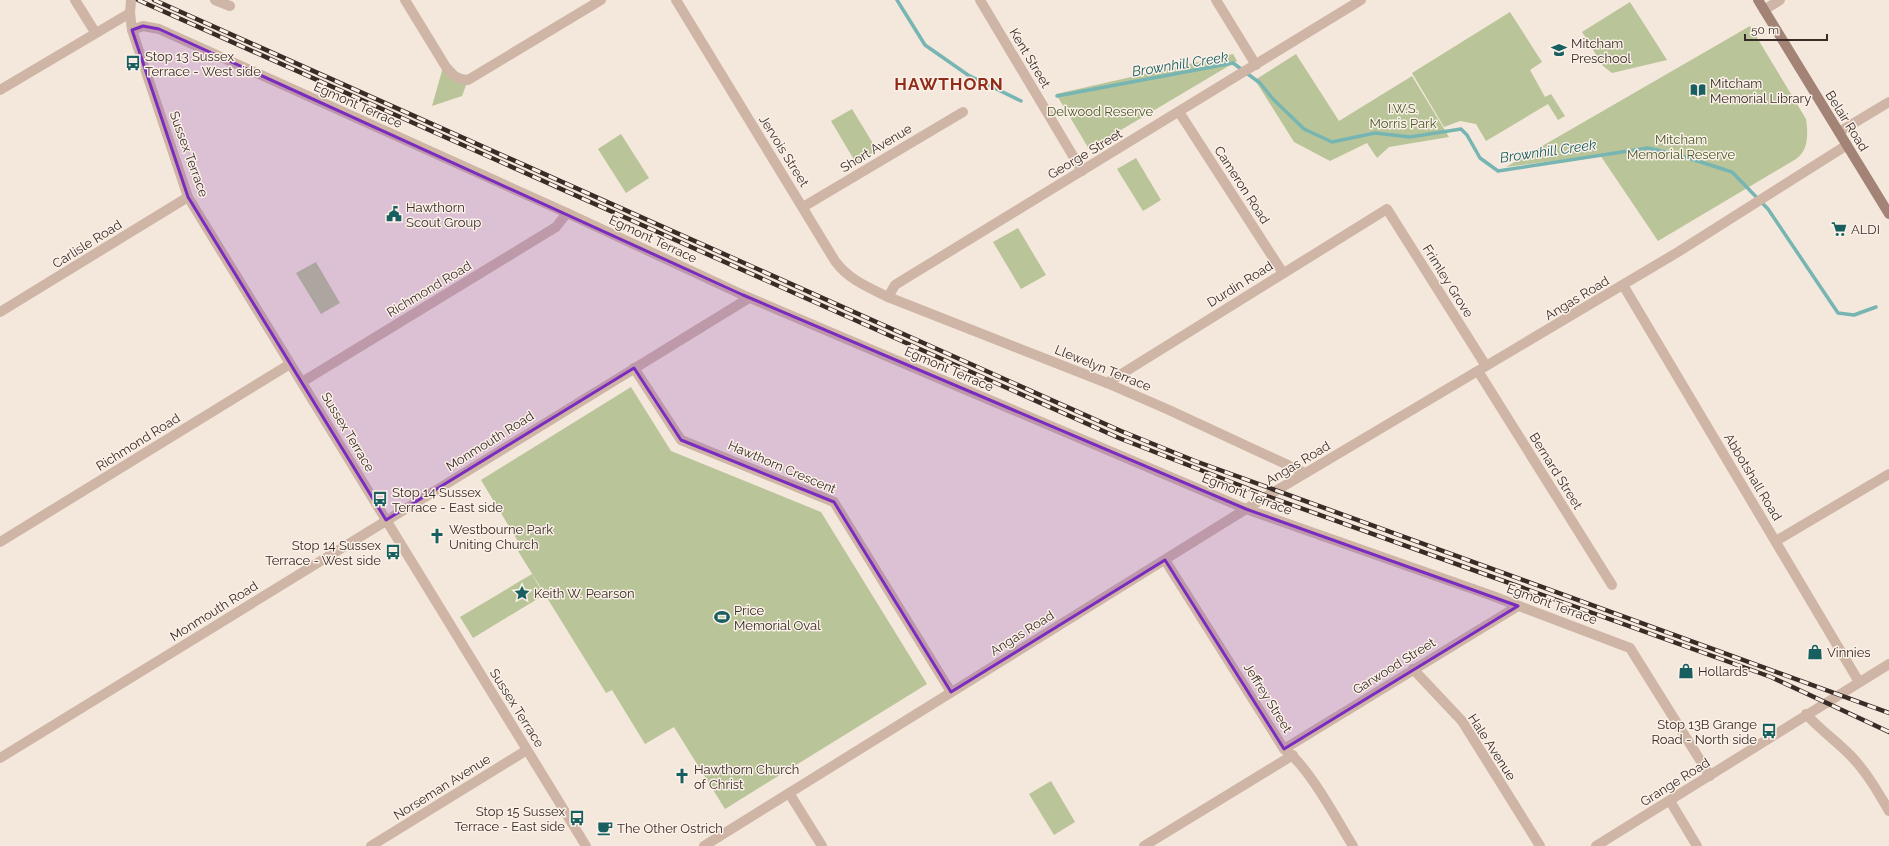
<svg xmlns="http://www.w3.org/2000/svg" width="1889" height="846" font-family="Raleway,sans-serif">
<rect width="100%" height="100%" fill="#f4e7db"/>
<!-- green -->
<g fill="#b9c599">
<path d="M1630,2L1667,60L1612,73L1603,66L1582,32Z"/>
<path d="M1510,12L1542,62L1530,70L1545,97L1551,94L1565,116L1558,120L1548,104L1486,141L1476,124L1460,121L1444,127L1412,73Z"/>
<path d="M1750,26L1806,119C1808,133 1809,150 1796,159L1658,241L1600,155L1506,167Z"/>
<path d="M1233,54L1237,61L1089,149L1056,94Z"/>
<path d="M1296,54L1339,121L1412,76L1449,137L1389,147L1377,158L1367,143L1330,161L1294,142L1255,80Z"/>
<path d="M444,64L468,80L462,96L432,106Z"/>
<path d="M852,109L877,150L856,163L831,121Z"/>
<path d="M621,134L649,178L626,193L598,149Z"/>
<path d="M1136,158L1161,200L1143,211L1117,169Z"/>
<path d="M1018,228L1046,275L1021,289L993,242Z"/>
<path d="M316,262L340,303L321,314L296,273Z"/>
<path d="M631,387L671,451L821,512L927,684L725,809L674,727L645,744L612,690L606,693L518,551L522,548L481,480Z"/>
<path d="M532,574L544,595L473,638L460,617Z"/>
<path d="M1051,781L1075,822L1054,835L1029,794Z"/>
</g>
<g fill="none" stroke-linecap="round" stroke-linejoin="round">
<!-- stream -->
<g stroke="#77b5b3" stroke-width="3.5">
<path d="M897,0L925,45L968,75L1021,101"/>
<path d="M1057,96L1233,63L1260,83L1273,99L1304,129L1332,142L1375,133L1410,137L1461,129L1467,135L1480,158L1498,171L1648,148L1679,155L1732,172L1768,209L1838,313L1854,315L1876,307"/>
</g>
<!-- minor -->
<g stroke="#ceb5a5" stroke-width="10">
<path d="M75,0L95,32"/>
<path d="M215,0L230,6"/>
<path d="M405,0L446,67C453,75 457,80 468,80L601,0"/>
<path d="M676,0L835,261C849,280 868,287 888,297L1107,383L1169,410L1305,473"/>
<path d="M980,0L1082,171"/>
<path d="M1216,0L1256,65"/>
<path d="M1764,10L1780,0"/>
<path d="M132,30L143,26L159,29L567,213L743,295L1246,509L1490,595L1630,648L1710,776"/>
<path d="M0,90L130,13"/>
<path d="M1179,112L1283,273"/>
<path d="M1839,132L1889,102"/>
<path d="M803,207L963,112"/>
<path d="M1623,285L1859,682"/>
<path d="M888,297L895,285L903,280L1361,0"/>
<path d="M0,312L188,197"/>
<path d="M634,368L681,440L834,502L951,692"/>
<path d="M1478,371L1612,585"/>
<path d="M302,382L556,227L567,213"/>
<path d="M1107,383L1387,209L1486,366"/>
<path d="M1776,541L1889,474"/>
<path d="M0,542L290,364"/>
<path d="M1165,560L1284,749C1308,765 1337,820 1353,846"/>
<path d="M1413,669L1462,721L1540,846"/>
<path d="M1806,714C1820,730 1838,742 1852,757C1867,773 1878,792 1889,811"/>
<path d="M1284,749L1518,606"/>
<path d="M0,758L749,298"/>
<path d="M789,793L822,846"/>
<path d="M1670,801L1697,846"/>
<path d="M371,846L527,750"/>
<path d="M704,846L1267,496L1678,252L1847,145"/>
<path d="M1144,846L1293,755"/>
</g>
<!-- tertiary -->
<g stroke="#ceb5a5" stroke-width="10">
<path d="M131,0L130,13L132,30L188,197L586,846"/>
<path d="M1596,846L1889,664"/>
</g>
<!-- secondary -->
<path stroke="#a28376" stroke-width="10" d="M1758,0L1889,214"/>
<defs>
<g id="rail">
<path d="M138,0L1119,438L1267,496L1771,677L1889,732"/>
<path d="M154,0L1121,431L1195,461L1889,713"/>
</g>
</defs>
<!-- rail casing -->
<use href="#rail" stroke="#392c27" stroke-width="4.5"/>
<!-- rail -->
<use href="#rail" stroke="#fbf1e8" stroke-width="3" stroke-dasharray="9" stroke-linecap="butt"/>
</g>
<!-- marked area -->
<path fill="#7b2cbf" fill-opacity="0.2" stroke="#7b2cbf" stroke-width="3" stroke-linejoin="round" d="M143,26L159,29L743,295L1246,509L1518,606L1284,749L1165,560L951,692L834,502L681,440L634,368L386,520L188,197L132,30Z"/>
<!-- icons -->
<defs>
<symbol id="school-bare" viewBox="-9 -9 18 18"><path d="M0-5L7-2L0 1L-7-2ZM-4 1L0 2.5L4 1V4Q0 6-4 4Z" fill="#185f5f" stroke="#fbf1e8" stroke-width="2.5" paint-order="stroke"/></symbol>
<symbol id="bus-bare" viewBox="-9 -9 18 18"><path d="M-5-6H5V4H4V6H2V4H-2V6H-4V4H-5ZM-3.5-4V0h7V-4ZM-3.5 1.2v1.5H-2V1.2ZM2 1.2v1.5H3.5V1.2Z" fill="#185f5f" stroke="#fbf1e8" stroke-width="2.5" paint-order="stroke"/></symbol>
<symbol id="library-bare" viewBox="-9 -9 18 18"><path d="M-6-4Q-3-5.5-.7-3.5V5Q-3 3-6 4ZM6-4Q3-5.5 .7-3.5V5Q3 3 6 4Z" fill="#185f5f" stroke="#fbf1e8" stroke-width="2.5" paint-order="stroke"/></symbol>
<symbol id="civic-bare" viewBox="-9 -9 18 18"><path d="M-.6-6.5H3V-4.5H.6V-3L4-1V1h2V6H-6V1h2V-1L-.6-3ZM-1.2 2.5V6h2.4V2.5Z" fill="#185f5f" stroke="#fbf1e8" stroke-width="2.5" paint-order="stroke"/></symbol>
<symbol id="supermarket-bare" viewBox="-9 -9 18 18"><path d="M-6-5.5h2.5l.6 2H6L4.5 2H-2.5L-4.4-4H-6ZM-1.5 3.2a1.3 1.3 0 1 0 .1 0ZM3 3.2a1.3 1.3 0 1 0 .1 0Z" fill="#185f5f" stroke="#fbf1e8" stroke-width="2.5" paint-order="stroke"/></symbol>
<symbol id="church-bare" viewBox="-9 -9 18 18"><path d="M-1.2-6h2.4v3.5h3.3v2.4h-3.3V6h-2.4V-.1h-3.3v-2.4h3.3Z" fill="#185f5f" stroke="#fbf1e8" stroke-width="2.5" paint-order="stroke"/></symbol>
<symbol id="sight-bare" viewBox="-9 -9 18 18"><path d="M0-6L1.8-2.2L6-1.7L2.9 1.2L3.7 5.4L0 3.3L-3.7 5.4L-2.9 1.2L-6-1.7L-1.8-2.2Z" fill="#185f5f" stroke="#fbf1e8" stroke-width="2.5" paint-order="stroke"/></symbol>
<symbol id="stadium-bare" viewBox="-9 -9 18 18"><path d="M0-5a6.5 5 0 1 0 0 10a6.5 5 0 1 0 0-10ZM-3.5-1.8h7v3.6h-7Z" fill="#185f5f" stroke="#fbf1e8" stroke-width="2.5" paint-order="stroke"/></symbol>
<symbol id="shop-bare" viewBox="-9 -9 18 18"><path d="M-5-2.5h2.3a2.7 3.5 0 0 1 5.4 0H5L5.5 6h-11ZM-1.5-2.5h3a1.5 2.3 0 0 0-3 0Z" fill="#185f5f" stroke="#fbf1e8" stroke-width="2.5" paint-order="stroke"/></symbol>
<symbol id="cafe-bare" viewBox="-9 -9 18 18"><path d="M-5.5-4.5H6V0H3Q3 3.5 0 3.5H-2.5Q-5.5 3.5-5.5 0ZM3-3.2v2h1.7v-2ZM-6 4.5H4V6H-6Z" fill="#185f5f" stroke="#fbf1e8" stroke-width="2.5" paint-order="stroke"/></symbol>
</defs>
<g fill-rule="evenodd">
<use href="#school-bare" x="1548" y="39" width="22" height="22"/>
<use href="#bus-bare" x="122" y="52" width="22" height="22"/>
<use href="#library-bare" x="1687" y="79" width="22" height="22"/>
<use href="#civic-bare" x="383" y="203" width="22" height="22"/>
<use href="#supermarket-bare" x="1828" y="218" width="22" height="22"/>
<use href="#bus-bare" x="369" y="488" width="22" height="22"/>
<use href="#church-bare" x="426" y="525" width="22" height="22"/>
<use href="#bus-bare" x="382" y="541" width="22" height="22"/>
<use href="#sight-bare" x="511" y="582" width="22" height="22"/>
<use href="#stadium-bare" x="711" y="606" width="22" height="22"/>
<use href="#shop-bare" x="1804" y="641" width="22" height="22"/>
<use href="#shop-bare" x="1675" y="660" width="22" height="22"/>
<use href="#bus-bare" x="1758" y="720" width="22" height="22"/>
<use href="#church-bare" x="671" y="765" width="22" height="22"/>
<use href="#bus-bare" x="566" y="807" width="22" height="22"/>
<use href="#cafe-bare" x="594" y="817" width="22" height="22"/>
</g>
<g text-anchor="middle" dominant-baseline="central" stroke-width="3" stroke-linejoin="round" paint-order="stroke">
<!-- poi labels -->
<g font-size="13" fill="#392c27" stroke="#fbf1e8" text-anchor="start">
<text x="1571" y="43">Mitcham<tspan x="1571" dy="15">Preschool</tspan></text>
<text x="145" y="56">Stop 13 Sussex<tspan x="145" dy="15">Terrace - West side</tspan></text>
<text x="1710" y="83">Mitcham<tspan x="1710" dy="15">Memorial Library</tspan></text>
<text x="406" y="207">Hawthorn<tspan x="406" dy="15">Scout Group</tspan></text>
<text x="1851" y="229">ALDI</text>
<text x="392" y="492">Stop 14 Sussex<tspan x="392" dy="15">Terrace - East side</tspan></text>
<text x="449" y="529">Westbourne Park<tspan x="449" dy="15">Uniting Church</tspan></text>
<text x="381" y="545" text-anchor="end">Stop 14 Sussex<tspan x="381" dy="15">Terrace - West side</tspan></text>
<text x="534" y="593">Keith W. Pearson</text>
<text x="734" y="610">Price<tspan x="734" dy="15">Memorial Oval</tspan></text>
<text x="1827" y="652">Vinnies</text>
<text x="1698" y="671">Hollards</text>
<text x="1757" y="724" text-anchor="end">Stop 13B Grange<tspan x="1757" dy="15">Road - North side</tspan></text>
<text x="694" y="769">Hawthorn Church<tspan x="694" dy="15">of Christ</tspan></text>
<text x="565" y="811" text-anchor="end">Stop 15 Sussex<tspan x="565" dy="15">Terrace - East side</tspan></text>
<text x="617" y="828">The Other Ostrich</text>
</g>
<!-- street labels -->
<g font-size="13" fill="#392c27" stroke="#fbf1e8">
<text transform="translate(1030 58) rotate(59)">Kent Street</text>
<text transform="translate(358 105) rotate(24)">Egmont Terrace</text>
<text transform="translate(1847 121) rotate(58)">Belair Road</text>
<text transform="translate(876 148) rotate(-31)">Short Avenue</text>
<text transform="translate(784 151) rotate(58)">Jervois Street</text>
<text transform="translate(189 154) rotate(70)">Sussex Terrace</text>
<text transform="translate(1085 154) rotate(-31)">George Street</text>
<text transform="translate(1242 185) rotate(57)">Cameron Road</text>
<text transform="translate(653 239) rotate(25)">Egmont Terrace</text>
<text transform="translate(87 244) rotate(-32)">Carlisle Road</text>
<text transform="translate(1448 281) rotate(58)">Frimley Grove</text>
<text transform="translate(1240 284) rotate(-32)">Durdin Road</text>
<text transform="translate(429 289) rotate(-31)">Richmond Road</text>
<text transform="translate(1577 298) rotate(-31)">Angas Road</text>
<text transform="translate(1103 368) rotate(22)">Llewelyn Terrace</text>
<text transform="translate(949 369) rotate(23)">Egmont Terrace</text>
<text transform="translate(348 432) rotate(59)">Sussex Terrace</text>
<text transform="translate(490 441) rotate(-32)">Monmouth Road</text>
<text transform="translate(138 442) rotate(-32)">Richmond Road</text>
<text transform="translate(1298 463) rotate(-31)">Angas Road</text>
<text transform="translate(782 467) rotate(23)">Hawthorn Crescent</text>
<text transform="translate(1556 471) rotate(58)">Bernard Street</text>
<text transform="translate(1753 477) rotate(59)">Abbotshall Road</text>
<text transform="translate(1247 494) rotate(21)">Egmont Terrace</text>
<text transform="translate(1552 604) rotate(20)">Egmont Terrace</text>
<text transform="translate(214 611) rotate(-32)">Monmouth Road</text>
<text transform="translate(1022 633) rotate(-32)">Angas Road</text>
<text transform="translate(1394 666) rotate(-32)">Garwood Street</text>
<text transform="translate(1268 698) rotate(58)">Jeffrey Street</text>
<text transform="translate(517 708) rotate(58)">Sussex Terrace</text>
<text transform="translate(1492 747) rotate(57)">Hale Avenue</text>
<text transform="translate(1675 782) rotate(-32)">Grange Road</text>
<text transform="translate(442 787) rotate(-32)">Norseman Avenue</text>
</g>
<!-- park labels -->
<g font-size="13" fill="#4b5a28" stroke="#fbf1e8">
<text x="1403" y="108">I.W.S.<tspan x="1403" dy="15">Morris Park</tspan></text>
<text x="1100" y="111">Delwood Reserve</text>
<text x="1681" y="139">Mitcham<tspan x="1681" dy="15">Memorial Reserve</tspan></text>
</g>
<!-- water labels -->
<g font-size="14" font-style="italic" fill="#185f5f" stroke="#fbf1e8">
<text transform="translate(1180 64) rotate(-9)">Brownhill Creek</text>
<text transform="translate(1548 151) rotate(-8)">Brownhill Creek</text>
</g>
<!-- district labels -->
<g font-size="17" font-weight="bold" letter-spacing="1" fill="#912c18" stroke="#fbf1e8">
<text x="949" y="84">HAWTHORN</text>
</g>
</g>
<!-- scale -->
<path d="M1745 34v6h82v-6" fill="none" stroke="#392c27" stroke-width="2"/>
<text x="1751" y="34" font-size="12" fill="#392c27" stroke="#fbf1e8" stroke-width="3" paint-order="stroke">50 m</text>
</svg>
